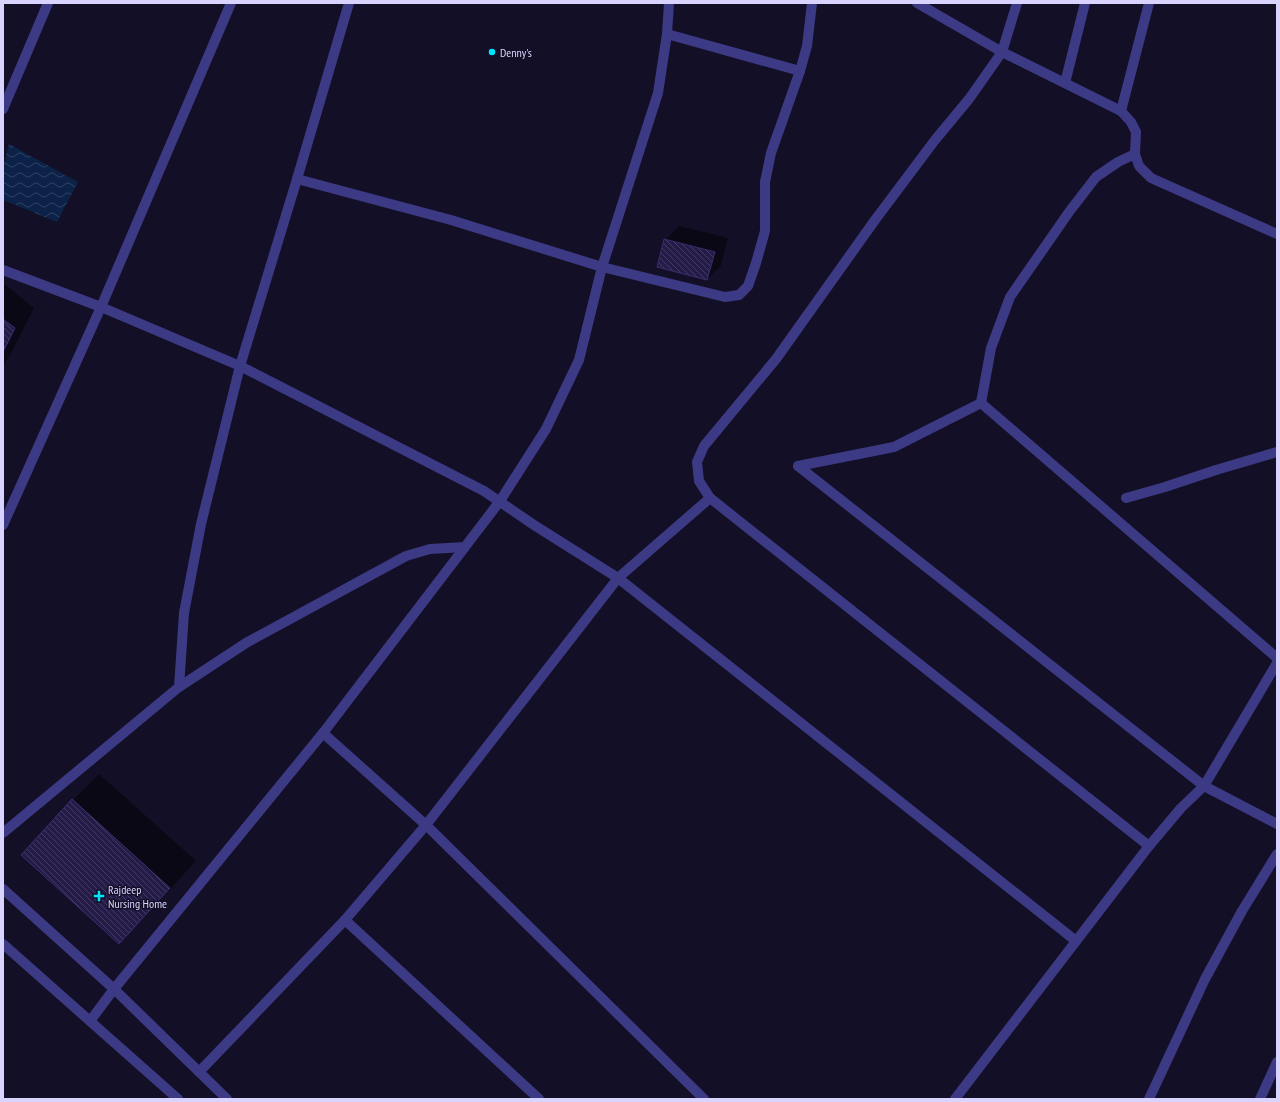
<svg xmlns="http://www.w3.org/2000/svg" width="1280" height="1102" font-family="'PT Sans Narrow',sans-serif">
<defs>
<pattern id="water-waves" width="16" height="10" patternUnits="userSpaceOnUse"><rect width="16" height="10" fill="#0c2248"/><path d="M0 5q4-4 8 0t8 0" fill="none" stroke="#2f4163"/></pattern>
<pattern id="building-back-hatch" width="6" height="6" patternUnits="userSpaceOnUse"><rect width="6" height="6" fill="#241b47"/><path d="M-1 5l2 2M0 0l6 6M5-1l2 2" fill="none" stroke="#433b63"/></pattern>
</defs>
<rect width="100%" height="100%" fill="#130f26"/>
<!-- water -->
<path fill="url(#water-waves)" d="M9,144L78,182L57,222L3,200V168Z"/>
<!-- shadow -->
<g fill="#0007">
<path d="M679,226L728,238L721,266L707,279L665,240Z"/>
<path d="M3,283L34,308L9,357L3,364Z"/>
<path d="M99,774L196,861L145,916L119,942L73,800Z"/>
</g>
<!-- building -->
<g fill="url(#building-back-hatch)" stroke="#3b2d73">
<path d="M664,239L715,252L707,280L657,267Z"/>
<path d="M3,319L15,328L3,352Z"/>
<path d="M72,799L170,888L119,944L21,855Z"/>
</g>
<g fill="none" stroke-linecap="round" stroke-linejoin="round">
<!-- minor -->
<g stroke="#3d3a85" stroke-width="10">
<path d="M917,3L1002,52L1121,111L1131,122L1136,132L1135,154L1139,166L1151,178L1277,234"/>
<path d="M1017,3L1002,52L969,99L935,140L875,220L776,359L704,446L697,462L699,481L710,498L1149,846"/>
<path d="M667,34L800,71"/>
<path d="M1065,83L1085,3"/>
<path d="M3,109L48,3"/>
<path d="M1121,111L1149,3"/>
<path d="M297,179L451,220L602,267L725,297L739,295L748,286L756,263L765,231V182L771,153L800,71L807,46L812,3"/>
<path d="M3,270L101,307L240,366L484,491L534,525L618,578L1076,941"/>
<path d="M981,403L991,348L1010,297L1069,212L1096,177L1118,162L1135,154"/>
<path d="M798,466L1204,786L1277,824"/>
<path d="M798,466L894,447L981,403L1277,658"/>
<path d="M1126,498L1165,487L1216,470L1277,452"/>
<path d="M3,525L101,307L231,3"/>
<path d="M179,687L184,613L201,524L240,366L297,179L349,3"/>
<path d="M323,733L426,825L704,1099"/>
<path d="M3,833L179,687L246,643L406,556L430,549L465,547"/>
<path d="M3,889L114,989L227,1099"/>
<path d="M345,920L539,1099"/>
<path d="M3,944L178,1099"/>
<path d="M90,1021L114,989L323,733L500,501L546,429L579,360L602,267L658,93L667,34L669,3"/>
<path d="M199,1072L345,920L426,825L618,578L710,498"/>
<path d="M955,1099L1149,846L1181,808L1204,786L1277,663"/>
<path d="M1149,1099L1205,979L1242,911L1277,854"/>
<path d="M1260,1099L1277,1062"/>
</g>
</g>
<!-- markers -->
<g fill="#00e5ff" stroke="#130f26" stroke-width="1.5">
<circle cx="492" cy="52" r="4"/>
<path d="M97 890h4v4h4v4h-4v4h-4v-4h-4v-4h4z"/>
</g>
<g text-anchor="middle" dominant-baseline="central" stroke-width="3" stroke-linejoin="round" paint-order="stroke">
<!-- poi labels -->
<g font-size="12" fill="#d9d4ff" stroke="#130f26" text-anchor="start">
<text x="500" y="52">Denny's</text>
<text x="108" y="889">Rajdeep<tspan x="108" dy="14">Nursing Home</tspan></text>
</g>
</g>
<!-- border -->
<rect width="1280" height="1102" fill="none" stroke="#d9d4ff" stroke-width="8"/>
</svg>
